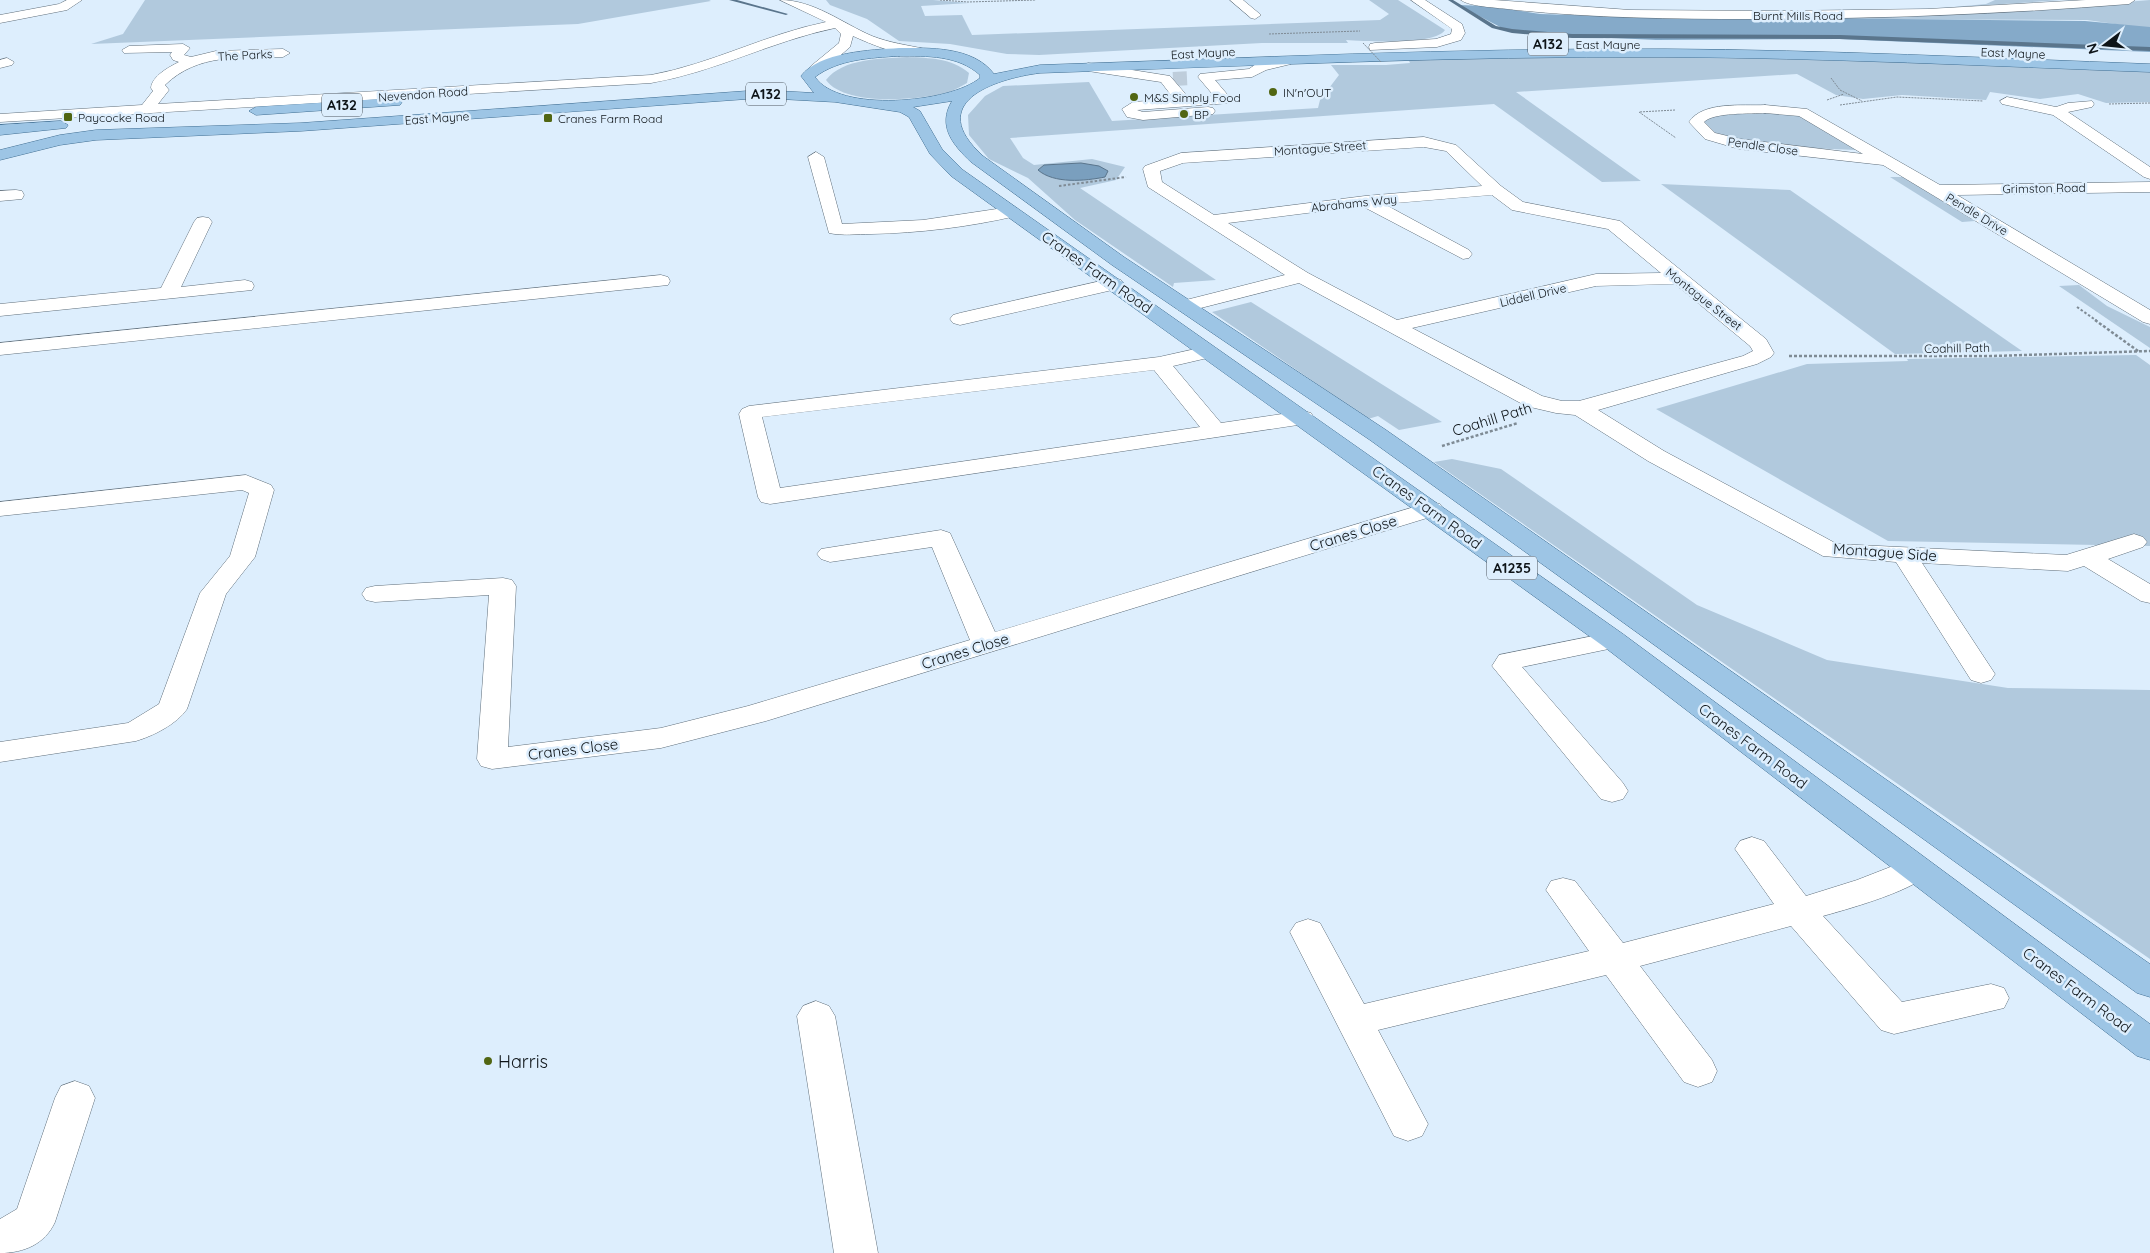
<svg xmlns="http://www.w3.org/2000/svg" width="2150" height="1253" font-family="Quicksand,sans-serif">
<rect width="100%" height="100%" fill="#ddeefd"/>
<!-- green -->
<g fill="#b1c9dd">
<path d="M145,0H709L711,1L578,24L91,44L123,34Z"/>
<path d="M826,0H933L969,3L921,6L925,16L962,15L972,35L1380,20L1389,14L1369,0H1398L1445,30C1434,46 1366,41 1346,40L1348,43H1262L1039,55L1007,54L950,44L899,41L867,19L830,5Z"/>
<path d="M1995,0H2062L1943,8L1986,4Z"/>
<path d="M2150,0V27L2143,28L2087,20L1759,19L2018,11Z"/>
<path d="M1661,56L1807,58L2150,72V102L2106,103L2078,94L2040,99L1990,92L1986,100L1902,95L1863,99L1836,95L1797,74L1516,92L1641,181L1602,182L1494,104L1010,138L1023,158L1034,165L1092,159L1125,167L1116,180L1080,188L1216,280L1174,283L1173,287L1075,220L1028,178L989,159L969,135L968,115L985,96L1003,86L1089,82L1112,121L1318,108L1320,100L1339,75L1331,65H1386L1410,63L1408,59Z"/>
<path d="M907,57C930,58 951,58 969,73L967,83C961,86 955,90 949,92C921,100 845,107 826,80C843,58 881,59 907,57Z"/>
<path d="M1758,111L1800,116L1856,150L1807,148L1717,136L1704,122C1714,108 1741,112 1758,111Z"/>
<path d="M1890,177H1903L1975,221L1962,222Z"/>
<path d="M1661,184L1790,190L2022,351L1895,354Z"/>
<path d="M2079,285L2107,306L2150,327V348L2059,286Z"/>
<path d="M1251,302L1442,422L1399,430L1378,416L1368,419L1212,312Z"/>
<path d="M2136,355L2150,365V546L1888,541L1656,409L1807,364L1908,361L1907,359Z"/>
<path d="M1452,459L1501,469L1697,605L1827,660L2008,688L2150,690V959L1434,462Z"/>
</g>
<!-- forest -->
<path fill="#85aac9" d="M1458,5L1488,6L1540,14L1601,16L2085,21L2150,27V52L1839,39L1656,40L1572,36L1504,29Z"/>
<!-- water -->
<path fill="#7a9fbe" stroke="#5a758c" d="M1081,163L1099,166L1108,171L1105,177C1085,181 1054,184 1038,170L1044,165Z"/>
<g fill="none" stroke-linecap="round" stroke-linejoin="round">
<!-- stream -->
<g fill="#5a758c" fill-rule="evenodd">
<path d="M729,0H737L788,14L786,15Z"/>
<path d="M1448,0H1453L1496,26L1512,29L1572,34L1840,35L2150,47V51L1840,39L1572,38L1512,33L1492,28Z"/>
</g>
<!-- minor-tunnel -->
<path stroke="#becddb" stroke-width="14" stroke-dasharray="14 7" stroke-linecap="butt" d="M1173,79L1193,78"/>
<defs>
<g id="minor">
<path d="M67,0H82L67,10L0,23V15L59,4Z"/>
<path d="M780,0C814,0 842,23 872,36C890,43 907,45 925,49L927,52C916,64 866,42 853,36L850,47L821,72H811L809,69L811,66L839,43L841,34L835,28C772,41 715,72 651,83L0,122V114L142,105L153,91L151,88C152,76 169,67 179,62L173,60L170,55L172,52L124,53L122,50L129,46L183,44L190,48L184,55L191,57L216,51L283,49L290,53L283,57C240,58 198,53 165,85L169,90L158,104L651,75C712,64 766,34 826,22Z"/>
<path d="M1230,0H1243L1261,15L1255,19L1251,18Z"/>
<path d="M1411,0H1425L1462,24L1465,33L1461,40L1437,47L1370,50L1369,47L1370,44L1375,43L1436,39L1451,34L1452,29Z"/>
<path d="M1461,0H1494L1630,10L1778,11L1928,9L2086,0H2135L2129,4C2003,14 1877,19 1751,19C1672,19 1594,18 1516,10C1505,8 1468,7 1461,0Z"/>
<path d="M1286,57L1293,61L1291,64L1266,70L1252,77L1215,80L1232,100L1230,103L1137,110L1143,112L1208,107L1213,108L1215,111L1213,114L1143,120L1127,117L1122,109L1133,102L1174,99L1161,82L1088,71L1081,67L1088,63L1170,76L1189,98L1214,96L1198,77L1200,74L1249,69L1256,64Z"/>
<path d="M7,58L14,62L12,65L0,68V60Z"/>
<path d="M2007,97L2056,107L2068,103L2092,101L2094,104L2092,107L2068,112L2150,167V179L2144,177L2053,115L2002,104L2000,101Z"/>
<path d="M1765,105L1807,109L1940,185L2150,182V192L1957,195L2150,310V324L2143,322L1883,165L1739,149L1705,139L1689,122C1703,101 1742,106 1765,105ZM1765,113L1799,116L1863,154L1740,139L1715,133L1704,122C1714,112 1751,114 1765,113Z"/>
<path d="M1424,137L1456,145L1501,186L1523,202L1620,221L1766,339L1774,353L1771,357L1757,364L1598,410L1664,451L1837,544L2066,555L2134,534L2143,537L2147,542L2143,547L2108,559L2150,584V603L2141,601L2084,566L2068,571L1922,563L1995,674L1991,680L1981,683L1971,680L1896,562L1823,556L1648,461L1575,415L1556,413L1526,406L1299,283L1185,312L1178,310L1175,306L1178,302L1285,275L1148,187L1143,169L1145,166L1181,153ZM1424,147L1446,151L1482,186L1365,196L1214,215L1162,182L1160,171L1183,163ZM1492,195L1512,210L1608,229L1661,273L1596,274L1397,320L1308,273L1228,223L1362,206L1463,259L1469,258L1472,254L1469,250L1384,204ZM1675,284L1750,346L1753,351L1743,356L1579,401H1562L1542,396L1412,328L1596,286Z"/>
<path d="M816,152L824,157L842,224L923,220L1010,207L1016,208L1019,212L1016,216C969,227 919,233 871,234C857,234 842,236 829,233L808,157Z"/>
<path d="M16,190L22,191L24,195L22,199L0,201V191Z"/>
<path d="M203,217L209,218L212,222L181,287L245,280L252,282L254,286L252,290L0,316V304L161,288L194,222L197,218Z"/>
<path d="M661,275L668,277L670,281L668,285L0,355V343Z"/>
<path d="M1114,278L1121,280L1123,284L1121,288L960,325L953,323L950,319L953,315L960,313Z"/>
<path d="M1209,346L1216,348L1219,352L1216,356L1173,366L1221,423L1303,411L1311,413L1314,418L1311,423L770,504L761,502L758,497L739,414L742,409L749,406L1159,357ZM1154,370L1200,427L780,488L762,417Z"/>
<path d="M246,475L271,485L274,490L255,557L226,594L187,709C177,724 153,736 136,741L0,762V742L128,723L159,704L200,593L230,556L249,493L242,490L0,516V502Z"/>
<path d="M1431,502L1440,504L1443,509L1440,514L766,721L661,748L492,769L481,766L477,759L489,595L375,602L366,600L362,594L366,588L375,586L503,578L512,580L516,586L508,747L661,728L748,706L970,640L932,547L830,562L821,559L817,554L821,549L941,530L950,533L995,632Z"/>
<path d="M1613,632L1623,634L1627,640L1623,646L1522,667L1623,783L1628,791L1623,799L1612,802L1601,799L1492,666L1499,655Z"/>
<path d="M1752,837L1764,841L1806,896L1857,880L1916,857L1928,860L1933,869C1921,889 1848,909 1823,916L1902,1002L1991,984L2004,988L2009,998L2004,1008L1894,1034L1881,1030L1791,926L1640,966L1712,1060L1717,1071L1712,1082L1698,1087L1684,1082L1606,975L1378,1030L1428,1124L1422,1136L1408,1141L1394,1136L1290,932L1296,923L1308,919L1320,923L1364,1004L1589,951L1546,890L1551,881L1563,878L1575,881L1623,943L1774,904L1735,849L1740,841Z"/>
<path d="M816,1001L829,1006L835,1016L878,1253H834L797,1016L803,1006Z"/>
<path d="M75,1081L89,1086L95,1098L55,1222C45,1244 24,1253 0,1253V1219L17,1209L55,1098L61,1086Z"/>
</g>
<g id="major">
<path d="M899,48C929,48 973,46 994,74L1040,65C1248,58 1456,48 1665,49C1827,50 1988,58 2150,64V72C1988,66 1827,58 1665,57C1456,56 1248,66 1040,73C993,79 924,103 983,156L1124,257L1386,430L2150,964V997L2137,993L1370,440L1112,265L971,162C953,145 937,126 952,101L913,107L920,111L942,149L963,170L1623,634L2150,1024V1060L2137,1056L1603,646L951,176L930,154L909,117L900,112L835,102L761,98L301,131L96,140L60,145L0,160V150L60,135L96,130L301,123L761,90L814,93L801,76C819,52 871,50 899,48ZM899,56C927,56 958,55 980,75V78C950,103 839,113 815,77C839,59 870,58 899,56Z"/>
<path d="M395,98L400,99L402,102L400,105L256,115L249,111L256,107Z"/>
<path d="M61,121L68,125L66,128L0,135V125Z"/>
</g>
</defs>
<!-- minor casing -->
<use href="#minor" stroke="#606f7b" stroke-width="1"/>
<!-- major casing -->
<use href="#major" stroke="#406e92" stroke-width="1"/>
<!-- path-far2 -->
<g stroke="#7f8b95" stroke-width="1" stroke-dasharray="2 1" stroke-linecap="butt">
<path d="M940,0L968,2L1036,0"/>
<path d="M1269,34L1360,31"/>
<path d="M1831,78L1840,90L1862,101"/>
<path d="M1827,100L1844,94"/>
<path d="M2109,104L2150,103"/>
<path d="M1840,105L1897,97L1983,101"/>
<path d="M1675,110L1639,112L1676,138"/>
</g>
<!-- path-far1 -->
<g stroke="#7f8b95" stroke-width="2" stroke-dasharray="2.5 2" stroke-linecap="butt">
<path d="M1059,186L1126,177"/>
<path d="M2077,307L2097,321"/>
</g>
<!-- path -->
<g stroke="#7f8b95" stroke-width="2.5" stroke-dasharray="3 2" stroke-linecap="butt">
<path d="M2095,320L2138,351"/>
<path d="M1789,356H1993L2150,351"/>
<path d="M1442,446L1518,423"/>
</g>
<!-- minor -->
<use href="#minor" fill="#fff" fill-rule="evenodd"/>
<!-- major -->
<use href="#major" fill="#9dc5e5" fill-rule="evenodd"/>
<!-- path-bridge -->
<path stroke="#7f8b95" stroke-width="1" stroke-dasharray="2 1" stroke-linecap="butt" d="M1363,43L1381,62"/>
</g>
<!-- markers -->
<g fill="#516613" stroke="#ddeefd" stroke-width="2">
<circle cx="1273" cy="92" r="5"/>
<circle cx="1134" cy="97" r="5"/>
<circle cx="1184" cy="114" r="5"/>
<rect x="63" y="112" width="10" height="10" rx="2.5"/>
<rect x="543" y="113" width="10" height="10" rx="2.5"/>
<circle cx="488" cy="1061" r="5"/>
</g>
<g text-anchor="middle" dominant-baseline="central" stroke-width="5" stroke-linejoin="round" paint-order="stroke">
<!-- far-street labels -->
<g font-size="12" fill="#0e1418" stroke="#ddeefd">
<text x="1798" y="15">Burnt Mills Road</text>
<text x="1608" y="44">East Mayne</text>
<text transform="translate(1203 53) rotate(-3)">East Mayne</text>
<text transform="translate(2013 53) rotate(2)">East Mayne</text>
<text transform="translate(245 55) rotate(-3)">The Parks</text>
<text transform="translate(423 94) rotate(-4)">Nevendon Road</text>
<text transform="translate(437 118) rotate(-4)">East Mayne</text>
<text transform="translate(1763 146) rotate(8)">Pendle Close</text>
<text transform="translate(1320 148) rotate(-4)">Montague Street</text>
<text transform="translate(2044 188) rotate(-1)">Grimston Road</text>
<text transform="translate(1354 203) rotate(-6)">Abrahams Way</text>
<text transform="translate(1977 214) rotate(31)">Pendle Drive</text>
<text transform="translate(1533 295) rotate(-13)">Liddell Drive</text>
<text transform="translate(1704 299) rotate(38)">Montague Street</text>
<text transform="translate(1957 348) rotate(-1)">Coahill Path</text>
</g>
<!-- far-poi labels -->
<g font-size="12" fill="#0e1418" stroke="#ddeefd" text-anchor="start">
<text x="1283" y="92">IN'n'OUT</text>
<text x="1144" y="97">M&amp;S Simply Food</text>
<text x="1194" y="114">BP</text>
<text x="78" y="117">Paycocke Road</text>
<text x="558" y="118">Cranes Farm Road</text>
</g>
<!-- shield labels -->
<g fill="#ddeefd" stroke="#4c555d" stroke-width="1">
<rect x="1528" y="32.5" width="40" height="23" rx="4"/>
<rect x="746" y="82.5" width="40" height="23" rx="4"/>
<rect x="322" y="93.5" width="40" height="23" rx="4"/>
<rect x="1487" y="556.5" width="50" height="23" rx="4"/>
</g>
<g font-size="14" font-weight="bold" fill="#0e1418">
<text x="1548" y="44">A132</text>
<text x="766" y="94">A132</text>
<text x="342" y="105">A132</text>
<text x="1512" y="568">A1235</text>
</g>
<!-- street labels -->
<g font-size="15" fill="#0e1418" stroke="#ddeefd">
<text transform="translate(1097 272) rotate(35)">Cranes Farm Road</text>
<text transform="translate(1492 419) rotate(-17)">Coahill Path</text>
<text transform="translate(1427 507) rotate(36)">Cranes Farm Road</text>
<text transform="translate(1353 533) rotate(-17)">Cranes Close</text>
<text transform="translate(1885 552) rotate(4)">Montague Side</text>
<text transform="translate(965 651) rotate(-17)">Cranes Close</text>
<text transform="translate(1753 746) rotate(37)">Cranes Farm Road</text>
<text transform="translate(573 749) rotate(-7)">Cranes Close</text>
<text transform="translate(2077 990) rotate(37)">Cranes Farm Road</text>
</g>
<!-- near-poi labels -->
<g font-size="18" fill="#0e1418" stroke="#ddeefd" text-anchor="start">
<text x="498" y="1061">Harris</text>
</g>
</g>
<!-- north arrow -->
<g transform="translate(2105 45) rotate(254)" stroke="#ddeefd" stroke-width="4" paint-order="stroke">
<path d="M0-4L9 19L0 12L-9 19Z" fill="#0e1418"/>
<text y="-8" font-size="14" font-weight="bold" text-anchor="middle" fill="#0e1418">N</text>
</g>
</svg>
